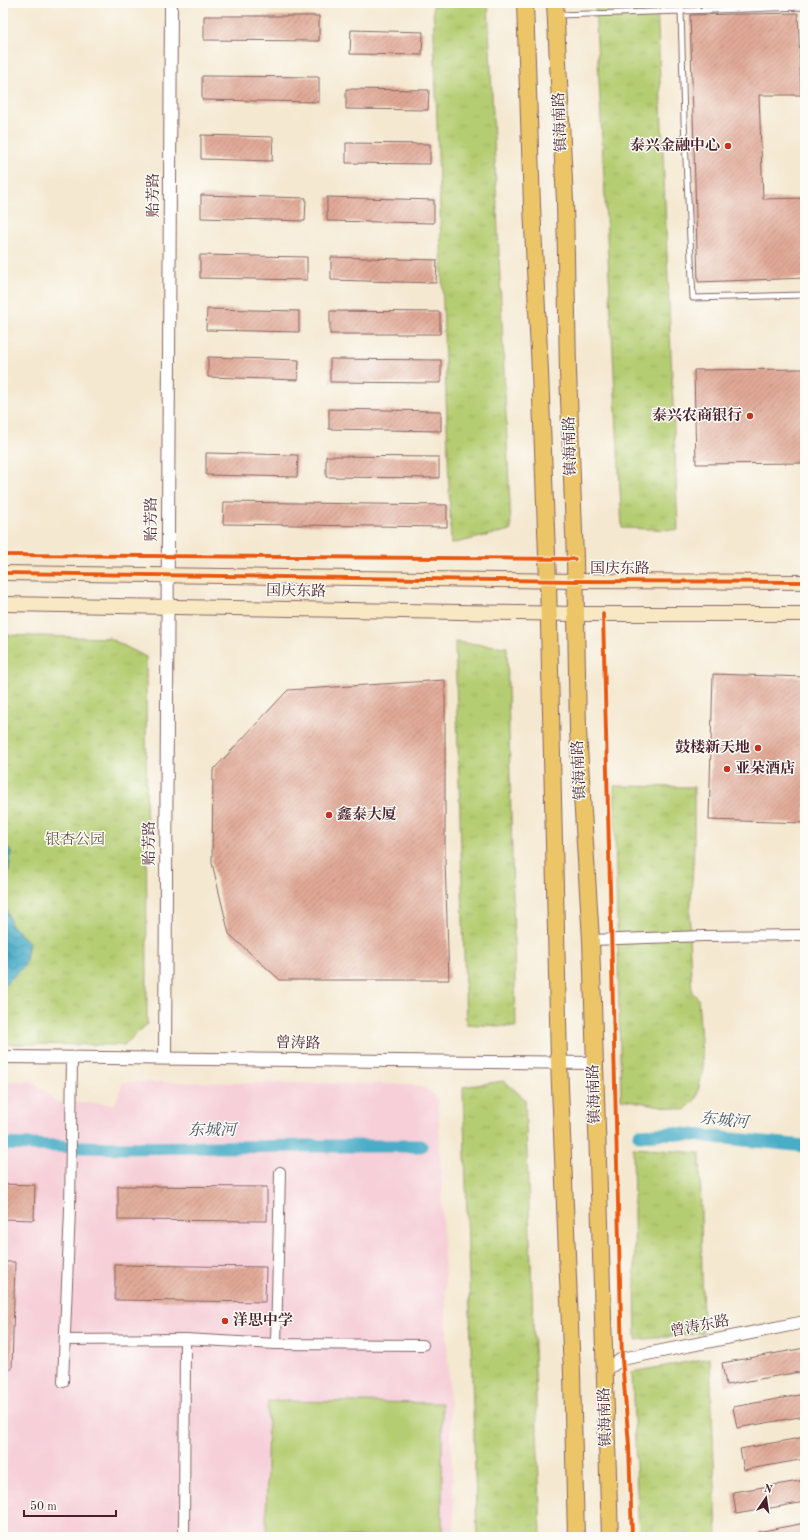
<svg xmlns="http://www.w3.org/2000/svg" width="808" height="1540" font-family="'Old Standard TT','Noto Serif SC',serif">
<defs>
<pattern id="grass-tufts" width="24" height="20" patternUnits="userSpaceOnUse"><rect width="24" height="20" fill="#b5cd72"/><path d="M3 7l-1-3M5 7V3M7 7l1-3M15 17l-1-3M17 17v-4M19 17l1-3" fill="none" stroke="#9db063"/></pattern>
<pattern id="water-waves" width="16" height="10" patternUnits="userSpaceOnUse"><rect width="16" height="10" fill="#48adc7"/><path d="M0 5q4-4 8 0t8 0" fill="none" stroke="#3e8ca2"/></pattern>
<pattern id="building-hatch" width="6" height="6" patternUnits="userSpaceOnUse"><rect width="6" height="6" fill="#e1a996"/><path d="M-1 1l2-2M0 6l6-6M5 7l2-2" fill="none" stroke="#b8897b"/></pattern>
</defs>
<rect width="100%" height="100%" fill="#fdfcf7"/>
<filter id="ink" filterUnits="userSpaceOnUse"><feTurbulence type="fractalNoise" baseFrequency=".025" numOctaves="2"/><feDisplacementMap in="SourceGraphic" scale="8" xChannelSelector="R" yChannelSelector="G"/><feConvolveMatrix kernelMatrix="1 2 1 2 8 2 1 2 1" color-interpolation-filters="sRGB"/></filter>
<filter id="wash" filterUnits="userSpaceOnUse"><feTurbulence type="fractalNoise" baseFrequency=".012" numOctaves="4" result="noise"/><feDisplacementMap in="SourceGraphic" scale="16" xChannelSelector="R" yChannelSelector="G"/><feGaussianBlur stdDeviation="0.9" result="paint"/><feColorMatrix in="noise" values="0 0 0 0 0 0 0 0 0 0 0 0 0 0 0 0 0 1.4 0 .05"/><feComposite in="paint" operator="in"/></filter>
<g filter="url(#wash)">
<rect width="100%" height="100%" fill="#f4e8d0"/>
<!-- built -->
<path fill="#f6cfd9" d="M3,1081H33L56,1102L115,1104L123,1082L411,1084L425,1089L433,1094L438,1101L455,1537H3Z"/>
<!-- grass -->
<g fill="url(#grass-tufts)" stroke="#80764e">
<path d="M433,3H488L511,530L451,544Z"/>
<path d="M595,3H657L678,530L622,528Z"/>
<path d="M3,635L109,638L146,657L147,1024L124,1045L3,1044Z"/>
<path d="M455,642L507,647L516,1027L466,1024Z"/>
<path d="M614,786L694,787V845L689,936L692,992L698,998L703,1070L696,1099L685,1110L621,1099Z"/>
<path d="M504,1081L525,1099L541,1537H477L463,1087Z"/>
<path d="M633,1148L700,1153L703,1333L636,1340Z"/>
<path d="M710,1358L717,1537H639L632,1372Z"/>
</g>
<!-- garden -->
<path fill="#b5cd72" stroke="#80764e" d="M268,1401L442,1403V1537H266Z"/>
<!-- water -->
<path fill="url(#water-waves)" stroke="#496679" d="M3,838L11,853L5,904L11,925L29,942L25,965L3,987Z"/>
<g fill="none" stroke-linecap="round" stroke-linejoin="round">
<!-- canal -->
<g stroke="#48adc7" stroke-width="13">
<path d="M639,1135L672,1133L805,1146"/>
<path d="M3,1144L113,1148L311,1146H421"/>
</g>
</g>
<g id="blocks">
<!-- building -->
<g fill="url(#building-hatch)">
<path d="M798,13L801,95H759L763,199L805,198V278L698,282L690,15Z"/>
<path d="M204,16H319V41L204,40Z"/>
<path d="M351,30L423,32L422,55L350,54Z"/>
<path d="M202,76L319,77V102L202,100Z"/>
<path d="M346,89L429,90L428,110L346,109Z"/>
<path d="M201,135L273,137L272,161L201,159Z"/>
<path d="M346,143L430,144V164L346,163Z"/>
<path d="M201,195L306,198L305,221L201,218Z"/>
<path d="M327,197L434,200V223L327,221Z"/>
<path d="M200,255L307,257V280L200,278Z"/>
<path d="M331,257L437,260L436,283L331,280Z"/>
<path d="M207,309L299,311V332L206,330Z"/>
<path d="M330,311L440,312V334H330Z"/>
<path d="M208,357L299,360L298,380L208,377Z"/>
<path d="M330,359L441,360V383L330,382Z"/>
<path d="M805,369V463L696,464L694,370Z"/>
<path d="M329,409L441,411V431L329,429Z"/>
<path d="M206,453L298,455L297,477L206,475Z"/>
<path d="M326,456L439,457V478L326,477Z"/>
<path d="M224,502L447,505V527L223,524Z"/>
<path d="M713,674L805,677V823L709,820Z"/>
<path d="M445,680V860L449,980H280L229,934L212,863L213,770L288,690Z"/>
<path d="M3,1184L35,1185L34,1220L3,1219Z"/>
<path d="M118,1186L267,1187V1221L118,1220Z"/>
<path d="M3,1262H15L12,1369H3Z"/>
<path d="M115,1265L266,1267L265,1302L115,1300Z"/>
<path d="M805,1348V1371L726,1385L722,1363Z"/>
<path d="M805,1394V1416L737,1428L733,1407Z"/>
<path d="M805,1437V1459L744,1470L740,1449Z"/>
<path d="M805,1480V1502L736,1514L733,1492Z"/>
<path d="M805,1523V1537H758V1532Z"/>
</g>
</g>
</g>
<g filter="url(#ink)">
<use href="#blocks" fill-opacity="0" stroke="#866565" stroke-width="1"/>
<g fill="none" stroke-linecap="round" stroke-linejoin="round">
<defs>
<g id="service">
<path d="M681,11L805,7"/>
<path d="M558,15L681,11L684,121L693,298L805,295"/>
</g>
<g id="minor">
<path d="M591,940L703,936L805,935"/>
<path d="M66,1340L185,1339L276,1344L423,1345"/>
<path d="M276,1344L280,1172"/>
<path d="M63,1382L70,1210L72,1058"/>
<path d="M184,1537L185,1339"/>
</g>
<g id="tertiary">
<path d="M3,1057L594,1063"/>
<path d="M165,1058L171,3"/>
<path d="M604,1371L622,1359L805,1322"/>
</g>
<g id="secondary">
<path d="M3,573L574,581L805,582"/>
<path d="M3,604L576,614H805"/>
</g>
<g id="trunk">
<path d="M525,3L532,206L540,372L548,581L559,1062L572,1373L576,1537"/>
<path d="M555,3L565,201L568,371L575,559L578,731L591,940L610,1537"/>
</g>
</defs>
<!-- service casing -->
<use href="#service" stroke="#866565" stroke-width="7"/>
<!-- minor casing -->
<use href="#minor" stroke="#866565" stroke-width="12"/>
<!-- tertiary casing -->
<use href="#tertiary" stroke="#866565" stroke-width="14"/>
<!-- secondary casing -->
<use href="#secondary" stroke="#866565" stroke-width="16"/>
<!-- trunk casing -->
<use href="#trunk" stroke="#866565" stroke-width="18"/>
<!-- service -->
<use href="#service" stroke="#fff" stroke-width="5"/>
<!-- minor -->
<use href="#minor" stroke="#fff" stroke-width="10"/>
<!-- tertiary -->
<use href="#tertiary" stroke="#fff" stroke-width="12"/>
<!-- secondary -->
<use href="#secondary" stroke="#f8e8c3" stroke-width="14"/>
<!-- trunk -->
<use href="#trunk" stroke="#edc569" stroke-width="16"/>
<defs>
<g id="cycleway">
<path d="M3,555L575,559"/>
<path d="M3,573L574,581L805,582"/>
<path d="M603,614L622,1359L629,1445L632,1537"/>
</g>
</defs>
<!-- cycleway casing -->
<use href="#cycleway" stroke="#fdfcf7" stroke-width="6"/>
<!-- cycleway -->
<use href="#cycleway" stroke="#e8590c" stroke-width="4"/>
</g>
</g>
<!-- markers -->
<g fill="#c8321e" stroke="#fdfcf7" stroke-width="1.5">
<circle cx="728" cy="146" r="4"/>
<circle cx="750" cy="416" r="4"/>
<circle cx="758" cy="748" r="4"/>
<circle cx="727" cy="769" r="4"/>
<circle cx="329" cy="815" r="4"/>
<circle cx="225" cy="1321" r="4"/>
</g>
<g text-anchor="middle" dominant-baseline="central" stroke-width="3" stroke-linejoin="round" paint-order="stroke">
<!-- street labels -->
<g font-size="15" fill="#4a1f2b" stroke="#fdfcf7">
<text transform="translate(561 122) rotate(-93)">镇海南路</text>
<text transform="translate(154 195) rotate(-90)">贻芳路</text>
<text transform="translate(571 446) rotate(-92)">镇海南路</text>
<text transform="translate(152 519) rotate(-90)">贻芳路</text>
<text x="620" y="569">国庆东路</text>
<text transform="translate(296 592) rotate(1)">国庆东路</text>
<text transform="translate(580 770) rotate(-93)">镇海南路</text>
<text transform="translate(150 843) rotate(-90)">贻芳路</text>
<text transform="translate(298 1044) rotate(1)">曾涛路</text>
<text transform="translate(595 1094) rotate(-92)">镇海南路</text>
<text transform="translate(700 1327) rotate(-11)">曾涛东路</text>
<text transform="translate(606 1417) rotate(-92)">镇海南路</text>
</g>
<!-- poi labels -->
<g font-size="15" font-weight="bold" fill="#4a1f2b" stroke="#fdfcf7" text-anchor="end">
<text x="720" y="146">泰兴金融中心</text>
<text x="742" y="416">泰兴农商银行</text>
<text x="750" y="748">鼓楼新天地</text>
<text x="735" y="769" text-anchor="start">亚朵酒店</text>
<text x="337" y="815" text-anchor="start">鑫泰大厦</text>
<text x="233" y="1321" text-anchor="start">洋思中学</text>
</g>
<!-- park labels -->
<g font-size="15" fill="#6a5340" stroke="#fdfcf7">
<text x="75" y="840">银杏公园</text>
</g>
<!-- water labels -->
<g font-size="16" font-style="italic" fill="#495869" stroke="#fdfcf7">
<text transform="translate(724 1121) rotate(6)">东城河</text>
<text x="212" y="1131">东城河</text>
</g>
</g>
<!-- margin -->
<rect width="808" height="1540" fill="none" stroke="#fdfcf7" stroke-width="16"/>
<!-- north arrow -->
<g transform="translate(766 1498) rotate(13)" stroke="#fdfcf7" stroke-width="3" paint-order="stroke">
<path d="M0-3L7 15L0 10L-7 15Z" fill="#4a1f2b"/>
<text y="-6" font-size="11" font-weight="bold" text-anchor="middle" fill="#4a1f2b">N</text>
</g>
<!-- scale -->
<path d="M24 1510v6h92v-6" fill="none" stroke="#4a1f2b" stroke-width="2"/>
<text x="30" y="1510" font-size="12" fill="#4a1f2b" stroke="#fdfcf7" stroke-width="3" paint-order="stroke">50 m</text>
</svg>
